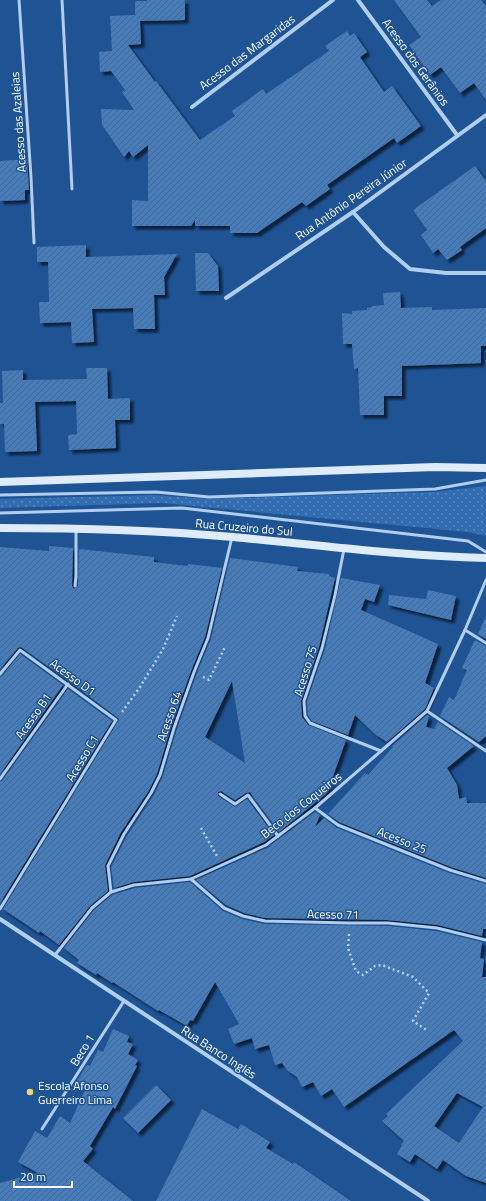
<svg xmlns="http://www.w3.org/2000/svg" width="486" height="1201" font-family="'Titillium Web',sans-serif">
<defs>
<pattern id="grass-dots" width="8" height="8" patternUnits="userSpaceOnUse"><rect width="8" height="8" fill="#326db2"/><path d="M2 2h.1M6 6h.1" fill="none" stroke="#5b8ac1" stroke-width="1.8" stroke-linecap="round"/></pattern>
<pattern id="building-hatch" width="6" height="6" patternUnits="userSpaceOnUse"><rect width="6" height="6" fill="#467cbb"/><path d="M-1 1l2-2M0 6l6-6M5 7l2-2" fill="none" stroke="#496689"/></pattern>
<filter id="shadow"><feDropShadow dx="3.5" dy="3.5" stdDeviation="1" flood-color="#0009"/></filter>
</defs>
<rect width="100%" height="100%" fill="#1e5394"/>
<!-- grass -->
<path fill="url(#grass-dots)" d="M486,486V536L468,532L163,503L0,508V499L154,495L208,499L435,492Z"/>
<!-- building -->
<g fill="url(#building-hatch)" fill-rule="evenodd" filter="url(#shadow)">
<path d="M147,0H185V20L140,21L141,44L128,45L155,82L156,81L200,140L235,116L232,111L263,89L266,94L329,51L325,46L347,31L350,36L354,33L367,52L360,57L384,92L392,86L421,126L397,143L394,138L327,185L330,189L306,206L302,202L257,233H230V226H195V220L191,226H132V200L148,201V145L133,157L129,151L124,157L102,125L101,109L134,110L122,92L125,90L111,71L100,72L99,52L112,51L110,16L135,15V1H147Z"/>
<path d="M394,0H427L432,6L441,0H481L486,6V100L474,83L460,93L441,67L430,75L409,45L421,37Z"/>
<path d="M27,159L29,190H25V200L0,201V161Z"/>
<path d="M475,166L486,181V228L460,247L462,250L447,260L438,249L433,253L421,235L427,230L413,210Z"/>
<path d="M86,245V257L177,254L164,277L165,295H154L155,329H134L133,308L92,309L94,342L72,343L71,322L40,323L39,302H49L48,262H37V247Z"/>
<path d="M195,253H208L218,266L219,291H196Z"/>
<path d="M400,292L401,308L432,307V310L486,308V346H481V363L402,366V396H384V415H360L358,368L354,369L352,344H343L342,313L352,314V311L367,310V308L372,307L371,306L384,305L383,293Z"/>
<path d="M86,368H107L108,399L130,398V420H115L116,448L69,450L68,435L77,434L76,401L35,402L37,451L5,452L4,424H0V403H3L2,371L23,370V380L87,379Z"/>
<path d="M49,546L73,548L72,586L74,589L78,586L79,549L154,557V562L170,564L188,566V564L222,568L205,637L191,671L171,727L157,774L148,792L121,832L105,865L108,891L90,906L59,945L40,931L39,933L3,909L119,720L118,718L70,682L21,647L18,648L0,669V547L49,551Z"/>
<path d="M230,558L298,567L297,571L329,574V576L335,578L319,647L301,701L302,717L308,725L346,740L327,793L279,832L250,792L246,793L235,800L221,791L218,792V796L235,807L247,799L274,835L264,842L190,876L134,882L114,888L111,867L127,836L154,795L163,776L177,729L197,673L211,639ZM232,681L245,763L205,737Z"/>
<path d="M341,578L380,585L374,602L365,599L361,610L438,644L425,683L434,688L425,709L387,742L376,735L355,715L348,735L312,721L308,715L307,701L325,649Z"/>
<path d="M428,590L456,596L451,620L388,605L389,595L426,599Z"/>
<path d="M486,616V639L478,634Z"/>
<path d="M475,640L486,646V736L479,742L440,716L449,697L454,700L467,670L462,668Z"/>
<path d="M20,654L63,685L0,774V677L2,676Z"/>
<path d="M68,689L112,721L0,903V782L2,781Z"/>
<path d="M427,715L429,716L426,727L434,729L438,722L474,746L447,768L457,785L459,799L466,797L467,803H486V878L451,867L339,822L328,814L365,773L368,775L393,747L392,746Z"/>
<path d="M315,812L320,815L315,827L324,818L337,828L449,873L486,884V929H483L482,936L438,925L388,920L265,918L244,913L226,905L196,880L267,848Z"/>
<path d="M190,882L223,911L242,919L264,924L388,926L436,931L482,942L480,958L484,959L482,977H486V1183L466,1176L443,1160L437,1169L415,1154L410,1162L397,1154L402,1145H401L404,1141L382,1121L388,1116L386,1114L463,1041L454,1030L344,1107L332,1089L321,1096L313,1082L302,1087L297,1077L288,1071L282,1063L275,1065L269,1045L255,1049L252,1038L234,1044L228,1029L239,1024L215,982L193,1021L190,1020L187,1026L159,1010L158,1011L113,982L112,983L97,973L96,975L77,963L79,960L64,948L94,910L112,895L135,888ZM457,1093L483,1107L459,1143L434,1126Z"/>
<path d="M113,1029L129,1036L127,1042L133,1044L128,1054L138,1060L135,1065L137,1066L115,1109L113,1107L90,1146L93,1149L83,1161L133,1201H0V1183L38,1173L18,1162L35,1131L47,1138L60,1116L70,1123L85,1090L75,1084L87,1065L90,1066L98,1050L103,1052Z"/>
<path d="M156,1085L171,1100L138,1133L123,1118Z"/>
<path d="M202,1109L238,1129L241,1124L270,1142L266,1148L293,1164L294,1162L351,1201H156Z"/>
</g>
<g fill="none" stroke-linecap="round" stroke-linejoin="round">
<!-- path -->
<g stroke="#b1cdef" stroke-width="2.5" stroke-dasharray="2 3" stroke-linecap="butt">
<path d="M203,677L209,680L225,647"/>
<path d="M122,712L140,687L163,649L177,616"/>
<path d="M201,828L217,856"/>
<path d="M349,934L348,948L356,971L363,975L375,966L382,965L413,977L429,993L413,1021L428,1031"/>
</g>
<!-- service -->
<g stroke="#b1cdef" stroke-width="3">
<path d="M19,0L31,177L34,243"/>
<path d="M62,0L72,189"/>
<path d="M0,495L156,492L209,497L435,489L486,480"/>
<path d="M0,513L182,508L468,541L486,552"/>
<path d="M344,549L335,595L322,648L304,701L305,716L310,723L381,751"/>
<path d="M75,586L76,576V530"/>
<path d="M465,630L486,643"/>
<path d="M0,674L20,650L116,720L0,909"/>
<path d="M427,711L486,751"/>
<path d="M0,779L68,684"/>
<path d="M220,794L235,804L248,795L278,836"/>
<path d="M315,808L338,825L450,870L486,881"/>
<path d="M191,879L224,908L243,916L265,921L349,923H388L437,928L486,940"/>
<path d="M111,892L108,866L124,834L151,793L160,775L174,728L194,672L208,638L232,537"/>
<path d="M55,955L92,908L111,892L134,885L191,879L266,845L315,808L381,751L427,711L465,630L486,580"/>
<path d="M42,1129L124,1001"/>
</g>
<!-- minor -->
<g stroke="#b1cdef" stroke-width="4">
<path d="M358,0L457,135"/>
<path d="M192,107L333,0"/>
<path d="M353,212L384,247L410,269L446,273H486"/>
<path d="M226,298L353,212L486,115"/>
<path d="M0,919L428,1201"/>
</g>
<!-- secondary -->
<g stroke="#deebfb" stroke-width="8">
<path d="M0,482L435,467L486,468"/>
<path d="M0,528C78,528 155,530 233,537C317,545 401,556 486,558"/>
</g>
</g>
<!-- markers -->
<circle fill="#fdd370" stroke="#1e5394" stroke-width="1.5" cx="30" cy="1092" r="4"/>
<g text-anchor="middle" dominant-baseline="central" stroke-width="3" stroke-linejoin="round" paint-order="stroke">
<!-- street labels -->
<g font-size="12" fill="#fff" stroke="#1e5394">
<text transform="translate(247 52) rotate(-37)">Acesso das Margaridas</text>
<text transform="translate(416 62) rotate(54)">Acesso dos Gerânios</text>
<text transform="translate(18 122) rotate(-94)">Acesso das Azaleias</text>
<text transform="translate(351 199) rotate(-35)">Rua Antônio Pereira Júnior</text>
<text transform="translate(244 527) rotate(5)">Rua Cruzeiro do Sul</text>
<text transform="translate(305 671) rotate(-73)">Acesso 75</text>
<text transform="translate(73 677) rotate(36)">Acesso D1</text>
<text transform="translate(33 716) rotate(-55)">Acesso B1</text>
<text transform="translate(169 716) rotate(-71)">Acesso 64</text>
<text transform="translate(82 758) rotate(-59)">Acesso C1</text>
<text transform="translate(301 805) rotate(-38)">Beco dos Coqueiros</text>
<text transform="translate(402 840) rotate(22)">Acesso 25</text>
<text transform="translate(333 914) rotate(1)">Acesso 71</text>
<text transform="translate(82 1050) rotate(-58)">Beco 1</text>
<text transform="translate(219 1052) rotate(33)">Rua Banco Inglês</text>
</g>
<!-- poi labels -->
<g font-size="12" fill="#fff" stroke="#1e5394" text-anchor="start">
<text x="38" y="1085">Escola Afonso<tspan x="38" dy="14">Guerreiro Lima</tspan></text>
</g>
</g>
<!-- scale -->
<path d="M14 1181v6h58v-6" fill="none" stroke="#ffffff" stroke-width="2"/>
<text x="20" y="1181" font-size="12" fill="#ffffff" stroke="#1e5394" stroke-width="3" paint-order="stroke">20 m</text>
</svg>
